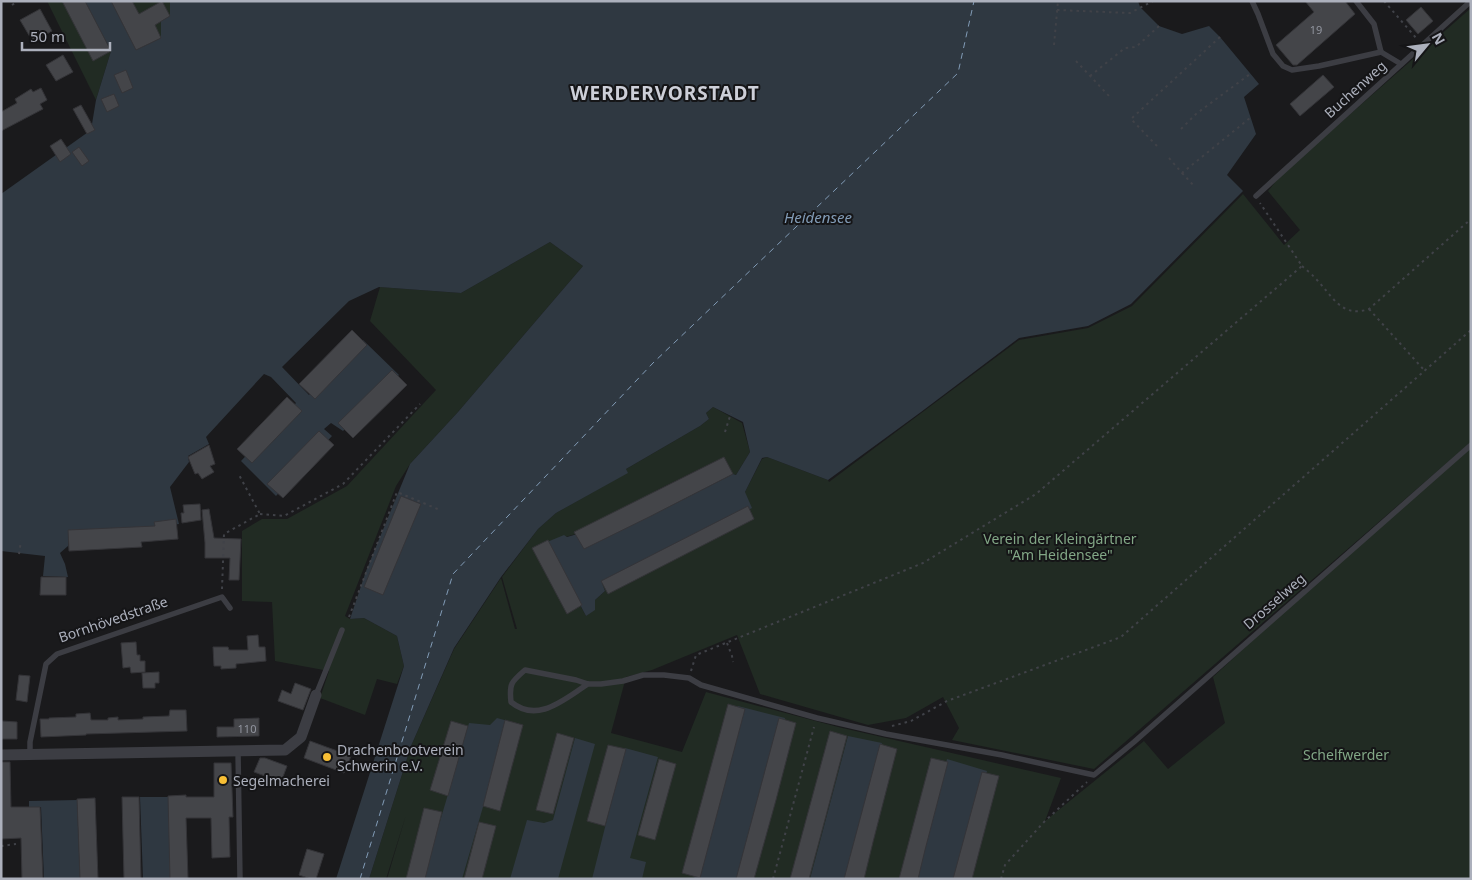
<svg xmlns="http://www.w3.org/2000/svg" width="1472" height="880" font-family="'Noto Sans',sans-serif">
<rect width="100%" height="100%" fill="#1a1a1c"/>
<!-- green -->
<g fill="#212b23">
<path d="M47,1H85L111,51L96,100Z"/>
<path d="M111,1H170V16L161,21V38L136,50Z"/>
<path d="M1471,8V442L1094,769L952,740L959,728L943,697L906,718L868,725L760,694L737,635L652,670L626,677L611,733L682,752L706,692L838,727L1061,778L1045,821L1144,741L1168,769L1225,723L1213,677L1357,544L1471,446V879H387L406,815L386,879H369L411,746L454,649L501,578L515,629H517L502,577L538,529L556,513L627,473L626,469L700,426L709,419L706,413L713,407L742,423L750,452L736,475L733,474L724,457L657,490L643,500L642,498L575,532L576,534L547,542L586,616L595,600L605,591L601,583L669,550L745,492L762,459L767,457L828,480L829,482L1019,340L1088,328L1132,306L1243,194L1284,245L1300,230L1268,191L1282,174Z"/>
<path d="M550,242L583,266L458,412L410,464L396,486L345,616L350,619L364,618L397,636L404,666L397,684L377,679L365,715L320,698L329,671L275,661L272,602L242,601V531L262,519H287L347,486L436,390L370,321L380,287L461,293Z"/>
</g>
<!-- water -->
<g fill="#2f3841">
<path d="M85,1H111L136,50L161,38V21L170,16V1H1138L1140,7L1159,26L1182,34L1209,26L1220,37L1259,84L1244,97L1256,134L1227,175L1243,191L1131,304L1088,326L1019,338L921,412L828,480L767,457L762,458L745,492L752,508L602,583L605,591L595,600V610L586,616L547,542L564,535L567,537L666,508L733,474L736,475L750,452L743,422L713,407L706,413L709,419L700,426L626,469L628,473L556,513L538,529L501,577L454,648L411,746L369,879H336L404,666L397,636L364,618L350,619L366,571L410,464L458,412L583,266L550,242L461,293L379,287L349,301L282,367L309,395L363,340L399,375L343,431L331,423L324,429L332,436L276,496L241,461L296,403L271,377L264,374L206,437L209,444L188,456L189,462L170,487L179,524L143,529V535L68,540V546L60,553L65,564L68,577L43,576L45,556L1,551V194L91,130L96,100L111,51Z"/>
<path d="M738,706L785,718L744,879H694Z"/>
<path d="M497,718L508,721L462,879H423L469,723L490,725Z"/>
<path d="M848,736L882,743L846,879H810Z"/>
<path d="M575,738L595,744L558,879H510L527,820L544,823L553,820Z"/>
<path d="M625,748L658,757L630,858L646,862L642,879H592Z"/>
<path d="M947,759L987,771L958,879H916Z"/>
<path d="M140,797H169L171,879H143Z"/>
<path d="M77,800L80,879H44L41,807L29,808V801Z"/>
</g>
<g fill="none" stroke-linecap="round" stroke-linejoin="round">
<!-- ferry -->
<path stroke="#829cb7" stroke-width="1" stroke-dasharray="6 5" stroke-linecap="butt" d="M360,879L453,574L653,363L958,73L974,1"/>
</g>
<!-- building -->
<g fill="#444549" stroke="#343438">
<path d="M62,1H85L111,51L93,61Z"/>
<path d="M111,1H132L139,14L162,1L170,16L155,25L161,38L136,50Z"/>
<path d="M1305,1H1345L1355,14L1297,65H1293L1276,45L1314,12Z"/>
<path d="M1421,7L1433,21L1418,34L1406,20Z"/>
<path d="M40,9L52,31L33,42L20,20Z"/>
<path d="M63,55L73,72L56,81L46,65Z"/>
<path d="M126,70L133,88L122,93L114,75Z"/>
<path d="M1323,75L1334,87L1300,116L1290,104Z"/>
<path d="M41,88L47,100L40,104L43,109L1,131V112L17,103L15,99L31,89L33,92Z"/>
<path d="M114,94L119,106L107,112L101,99Z"/>
<path d="M81,105L95,130L87,134L73,109Z"/>
<path d="M61,139L71,154L60,162L50,146Z"/>
<path d="M79,147L89,161L82,166L72,152Z"/>
<path d="M352,330L367,345L315,399L299,384Z"/>
<path d="M392,370L407,385L353,438L338,423Z"/>
<path d="M287,397L302,411L252,463L237,449Z"/>
<path d="M319,431L334,445L283,498L267,484Z"/>
<path d="M209,445L215,464L210,466L214,472L202,479L198,473L195,474L188,457Z"/>
<path d="M724,457L733,474L651,516L584,549L574,532Z"/>
<path d="M401,496L421,504L383,595L364,587Z"/>
<path d="M200,504L201,520L182,523L181,513H184L183,505Z"/>
<path d="M748,506L754,519L608,594L601,581Z"/>
<path d="M209,509L214,538L241,539L239,580H229L230,558H205V543L202,510Z"/>
<path d="M176,519L178,539L141,542L142,547L69,551L68,530L155,526L154,522Z"/>
<path d="M548,540L582,605L567,614L532,548Z"/>
<path d="M41,577H66V595H40Z"/>
<path d="M258,635L259,647H265L266,661L236,664V668L221,669V666H214L213,647H228L229,650H248L247,636Z"/>
<path d="M136,642L137,655H140V661H145V672L131,673L130,667L123,668L121,643Z"/>
<path d="M159,672V683H155V688H143L142,673Z"/>
<path d="M19,675L30,676L27,702L16,700Z"/>
<path d="M295,683L311,689L303,710L278,701L282,690L291,694Z"/>
<path d="M728,704L745,709L700,878L682,873Z"/>
<path d="M170,710H186L187,731L86,734V735L41,737L40,719H49V718L76,717V714L90,713L91,720H108V718L118,717V720L143,719V717L169,716Z"/>
<path d="M259,718V736L217,737V727H234V719Z"/>
<path d="M779,718L796,723L776,800L754,879H736Z"/>
<path d="M505,720L523,725L500,811L483,806Z"/>
<path d="M2,721L17,722V739H2Z"/>
<path d="M451,721L468,726L448,796L430,790Z"/>
<path d="M830,731L847,736L827,812L809,879H790Z"/>
<path d="M557,733L574,738L553,814L536,810Z"/>
<path d="M310,741L351,756L344,773L304,758Z"/>
<path d="M880,744L897,749L873,842L864,879H844Z"/>
<path d="M608,745L626,749L605,826L587,821Z"/>
<path d="M260,758H265L287,766L281,782L254,772Z"/>
<path d="M931,758L948,762L925,850L918,879H899Z"/>
<path d="M659,759L676,764L655,840L638,835Z"/>
<path d="M1,762H10L11,807H40L43,879H22L21,838L1,839Z"/>
<path d="M214,763H231L233,817H229L230,857L212,858L211,818H186L188,879H170L168,796L186,795V797H214Z"/>
<path d="M982,772L999,776L979,852L972,879H953Z"/>
<path d="M122,797H139L141,879H124Z"/>
<path d="M95,798L98,879H80L77,799Z"/>
<path d="M424,808L442,812L425,879H406Z"/>
<path d="M479,822L496,826L482,879H464Z"/>
<path d="M307,849L324,854L316,879H311L299,875Z"/>
</g>
<g fill="none" stroke-linecap="round" stroke-linejoin="round">
<!-- path -->
<g stroke="#404248" stroke-width="2" stroke-dasharray="2.5 4" stroke-linecap="butt">
<path d="M1384,1L1417,39"/>
<path d="M12,5L18,1"/>
<path d="M1057,10L1130,13L1153,1"/>
<path d="M1054,45L1058,1"/>
<path d="M1076,61L1109,96"/>
<path d="M1090,76L1125,48L1136,47L1159,26"/>
<path d="M1181,129L1196,114L1250,74"/>
<path d="M1157,146L1131,119L1220,37"/>
<path d="M1169,158L1182,173L1250,118"/>
<path d="M1182,173L1195,187"/>
<path d="M1302,266C1306,270 1311,273 1314,277C1332,294 1340,319 1369,309L1471,219"/>
<path d="M1369,309L1424,370"/>
<path d="M725,432L731,413"/>
<path d="M260,514L284,516L343,484L420,404"/>
<path d="M19,554L21,541"/>
<path d="M222,589L224,534L260,514L238,473"/>
<path d="M349,617L397,492L440,510"/>
<path d="M727,643L732,656L733,662"/>
<path d="M691,671L696,655L923,563L1036,494L1302,266L1260,203"/>
<path d="M892,726L911,721L947,701L1121,637L1471,330"/>
<path d="M1,846L16,844"/>
<path d="M773,879L814,727"/>
<path d="M1001,879L1005,865L1044,822L1087,782"/>
</g>
<!-- service -->
<g stroke="#3c3d43" stroke-width="5.5">
<path d="M1252,1L1258,14L1273,54L1283,66L1292,70L1319,66L1381,52L1401,64"/>
<path d="M1356,1L1374,24L1381,52"/>
<path d="M1256,196L1471,1"/>
<path d="M588,684C564,699 538,724 511,702C509,684 511,682 525,670L576,680L588,684H601L623,681L643,675H664L689,678L701,685L817,718L886,734L1002,755L1094,775L1134,742L1471,445"/>
<path d="M316,695L342,630"/>
<path d="M238,751L240,879"/>
<path d="M30,754V742L46,664L57,654L222,597L230,608"/>
</g>
<!-- minor -->
<path stroke="#3c3d43" stroke-width="11" d="M1,755L285,750L301,737L316,695"/>
</g>
<!-- markers -->
<g fill="#f8bf35" stroke="#151517" stroke-width="2">
<circle cx="327" cy="757" r="5"/>
<circle cx="223" cy="780" r="5"/>
</g>
<g text-anchor="middle" dominant-baseline="central" stroke-width="4" stroke-linejoin="round" paint-order="stroke">
<!-- number labels -->
<g font-size="11" fill="#92959f">
<text x="1316" y="29">19</text>
<text x="247" y="728">110</text>
</g>
<!-- street labels -->
<g font-size="14" fill="#acb0bc" stroke="#151517">
<text transform="translate(1355 89) rotate(-42)">Buchenweg</text>
<text transform="translate(1274 601) rotate(-41)">Drosselweg</text>
<text transform="translate(113 619) rotate(-19)">Bornhövedstraße</text>
</g>
<!-- park labels -->
<g font-size="14" fill="#82a786" stroke="#151517">
<text x="1060" y="538">Verein der Kleingärtner<tspan x="1060" dy="16">"Am Heidensee"</tspan></text>
<text x="1346" y="754">Schelfwerder</text>
</g>
<!-- poi labels -->
<g font-size="14" fill="#acb0bc" stroke="#151517" text-anchor="start">
<text x="337" y="749">Drachenbootverein<tspan x="337" dy="16">Schwerin e.V.</tspan></text>
<text x="233" y="780">Segelmacherei</text>
</g>
<!-- water labels -->
<g font-size="15" font-style="italic" fill="#829cb7" stroke="#151517">
<text x="818" y="217">Heidensee</text>
</g>
<!-- district labels -->
<g font-size="19" font-weight="bold" letter-spacing="1" fill="#cdcfd8" stroke="#151517">
<text x="665" y="93">WERDERVORSTADT</text>
</g>
</g>
<!-- border -->
<rect width="1472" height="880" fill="none" stroke="#acb0bc" stroke-width="5"/>
<!-- north arrow -->
<g transform="translate(1427 45) rotate(61)" stroke="#151517" stroke-width="4" paint-order="stroke">
<path d="M0-4L9 19L0 12L-9 19Z" fill="#acb0bc"/>
<text y="-8" font-size="14" font-weight="bold" text-anchor="middle" fill="#acb0bc">N</text>
</g>
<!-- scale -->
<path d="M22 42v8h88v-8" fill="none" stroke="#acb0bc" stroke-width="2.5"/>
<text x="30" y="42" font-size="15" fill="#acb0bc" stroke="#151517" stroke-width="4" paint-order="stroke">50 m</text>
</svg>
